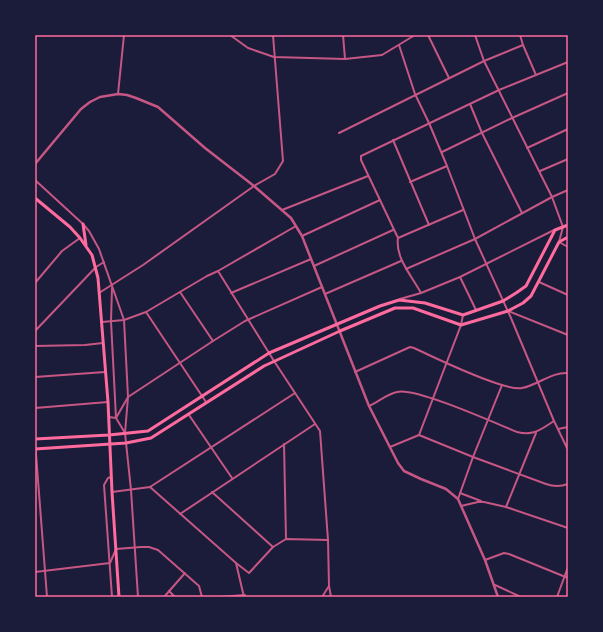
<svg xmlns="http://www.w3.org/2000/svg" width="603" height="632" font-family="Jost,sans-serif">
<rect width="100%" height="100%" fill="#1b1b3a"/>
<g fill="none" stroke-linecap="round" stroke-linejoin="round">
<!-- minor -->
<g stroke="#c65784" stroke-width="2">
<path d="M230,35L248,48L274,57L345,59L382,55L415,35"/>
<path d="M343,35L345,59"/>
<path d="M428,35L449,78"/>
<path d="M475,35L484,61L552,197L563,227L559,242L568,247"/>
<path d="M520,35L523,45L536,75"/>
<path d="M399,45L415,94L429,123L447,166L475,239L511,318L554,421L568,450"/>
<path d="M118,94L124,35"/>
<path d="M470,104L482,133L522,213"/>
<path d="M339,133L484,61L523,45"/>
<path d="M393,140L429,225"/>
<path d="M527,148L568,129"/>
<path d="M442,152L512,118L568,93"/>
<path d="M540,171L568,159"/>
<path d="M35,180L83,224L89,231L99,249L124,320L128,397L125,433L131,490L138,597"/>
<path d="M410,182L447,166"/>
<path d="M282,210L368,176"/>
<path d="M302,236L380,200"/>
<path d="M398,238L463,210"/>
<path d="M314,266L393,230"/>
<path d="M406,269L475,239L552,197L568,190"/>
<path d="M218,271L274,361L320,431L328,540L329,586L331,597"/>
<path d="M460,277L476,310"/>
<path d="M539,282L568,295"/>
<path d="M35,283L62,251L80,238"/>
<path d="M112,288L111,321L116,418L125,433"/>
<path d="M180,292L213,341"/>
<path d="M99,293L143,265L254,186L275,174L283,161L273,35"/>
<path d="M231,293L311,259"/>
<path d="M421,293C412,276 395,258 398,238L361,160V156L499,90L568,62"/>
<path d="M325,294L401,261"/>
<path d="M400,299L421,293L460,277L554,230"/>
<path d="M508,311L568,335"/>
<path d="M146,312L206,402"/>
<path d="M102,322L124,320L146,312L207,276L218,271L296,226"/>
<path d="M35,331L96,267L104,262"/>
<path d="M35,346L85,345L103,343"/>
<path d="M355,372L410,347L414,348C433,357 505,392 522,388C538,385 551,372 568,373"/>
<path d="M35,377L105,372"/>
<path d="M369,406C378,402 387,394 397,392C415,387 495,423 517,432C534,436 540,430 554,421"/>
<path d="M35,408L108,402"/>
<path d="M189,415L232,478"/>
<path d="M109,417L116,418L128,397L213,341L245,321L322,287"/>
<path d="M558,429L568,427"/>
<path d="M419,435L461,325L463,315"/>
<path d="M35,441L47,597"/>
<path d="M284,444L286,539"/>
<path d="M390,447L419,435L473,457L546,484C554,487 560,487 568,484"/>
<path d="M111,477L108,478L104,485L112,597"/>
<path d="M150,487L295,393"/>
<path d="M112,492L150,487L236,563L249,573L273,547L286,539L328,540"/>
<path d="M212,492L273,547"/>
<path d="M460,493L481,501"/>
<path d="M458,499L473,457L502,385"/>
<path d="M461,506L478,502H484L506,507L568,528"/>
<path d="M506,507L536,433"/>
<path d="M180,514L315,424"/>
<path d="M485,560L504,553L509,554L568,578"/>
<path d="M236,563L244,597"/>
<path d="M35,572L110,563L116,549L141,547H149L158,550L199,586L202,597"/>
<path d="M495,585L521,597"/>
<path d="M169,591L175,597"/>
<path d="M164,597L185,573"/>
<path d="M220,597L245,595"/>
<path d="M322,597L329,586"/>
<path d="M557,597L568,567"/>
</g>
<!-- tertiary -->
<path stroke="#c65784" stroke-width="2.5" d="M35,164L81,109L90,102L100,97L118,94L127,95L136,98L158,107L205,148L254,186L291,218L302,236L369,406L398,463L404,471L421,479L446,489L458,499L485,560L498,597"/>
<!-- secondary -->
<g stroke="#ff6b9d" stroke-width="3">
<path d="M35,198L70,227L80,238L92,255L98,278L108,402L112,492L119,597"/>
<path d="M83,224L86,245"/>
<path d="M35,439L109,435L148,431L269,353L380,306L399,300L425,303L463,315L503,301L516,293L526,286L555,230L568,225"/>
<path d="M35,449L126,443L151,438L264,366L340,331L395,308H413L461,325L508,311L523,303L531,296L559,242L568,237"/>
</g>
</g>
<!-- border -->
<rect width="603" height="632" fill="none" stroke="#1b1b3a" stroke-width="72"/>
<rect x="36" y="36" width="531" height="560" fill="none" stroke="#ff6b9d" stroke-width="1.5"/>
</svg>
